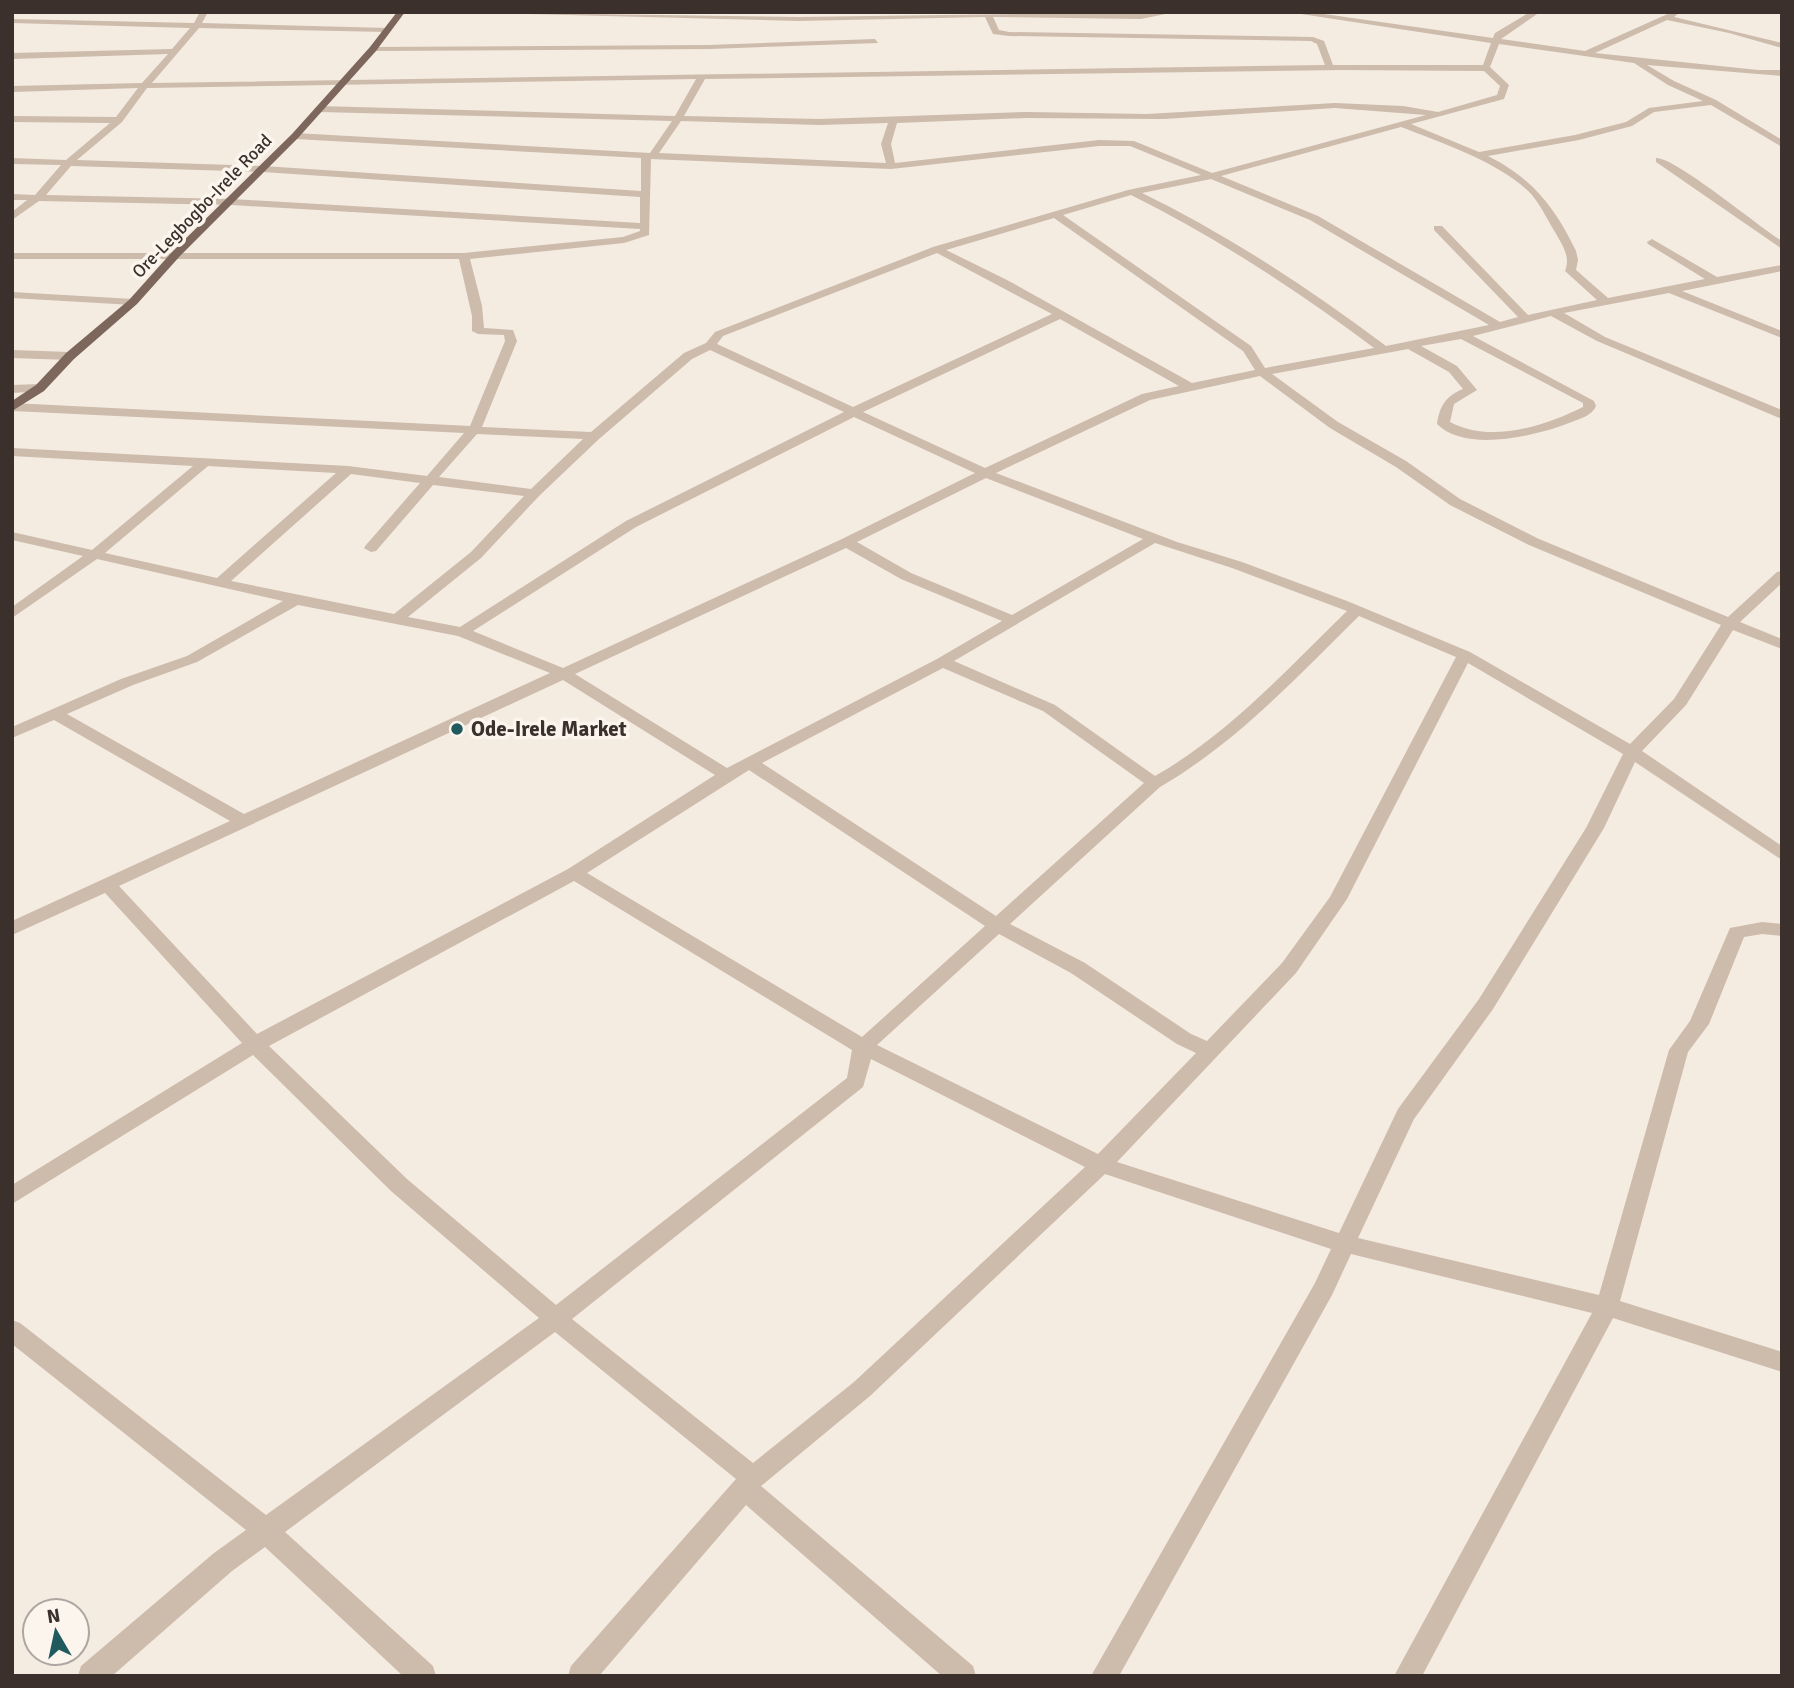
<svg xmlns="http://www.w3.org/2000/svg" width="1794" height="1688" font-family="Signika,sans-serif">
<rect width="100%" height="100%" fill="#f4ebe1"/>
<g fill="none" stroke-linecap="round" stroke-linejoin="round">
<!-- minor -->
<g fill="#cdbbac" fill-rule="evenodd">
<path d="M200,12H208L202,23L388,28L392,30L388,32L199,28L152,83L1325,65L1317,44L1311,41L1009,36L993,34L985,17L798,21L455,12L798,17L1175,12L1141,19L993,17L999,30L1009,32L1313,37L1324,41L1333,65H1483L1491,43L1288,12H1310L1493,38L1495,33L1530,12H1540L1501,39L1585,51L1672,12H1680L1674,17L1782,43V48L1729,33L1667,20L1595,53L1758,70H1782V76L1647,65L1674,81L1716,100L1782,140V147L1711,105L1654,112L1632,126L1579,140L1488,156C1533,179 1554,206 1576,251L1578,260L1576,270L1608,298L1705,279L1648,244L1647,242L1652,239L1717,277L1782,265V271L1682,291L1782,331V338L1669,293L1564,313L1605,337L1782,410V419L1597,341L1551,316L1473,336L1594,401L1596,406C1592,416 1579,419 1569,423C1535,436 1466,453 1437,424C1440,405 1446,396 1463,389L1449,372L1408,349L1272,374L1338,422L1406,461L1460,499L1539,539L1728,617L1777,572L1782,571V583L1740,622L1782,639V649L1733,630L1686,705L1642,751L1782,846V860L1635,762L1604,828L1493,1009L1414,1119L1358,1238L1599,1295L1669,1050L1690,1021L1730,928L1762,922L1782,924V936L1762,934L1744,937L1709,1024L1688,1052L1620,1301L1782,1352V1372L1613,1318L1422,1676H1394L1592,1313L1351,1254L1332,1295L1119,1676H1091L1315,1283L1331,1249L1105,1174L870,1396L761,1486L973,1666L976,1676H942L746,1505L599,1676H568L571,1666L736,1479L555,1332L285,1532L433,1666L436,1676H403L265,1547L232,1571L112,1676H78L81,1666L214,1553L246,1530L12,1344V1320L20,1323L266,1515L539,1318L391,1191L253,1055L12,1204V1185L242,1043L105,893L12,935V921L230,821L54,720L12,738V727L121,679L187,656L283,601L97,559L12,618V607L83,556L12,540V532L92,550L193,466L12,456V448L348,466L427,476L464,433L13,411L12,403L470,426L505,341L504,335L478,334L472,331V316L459,259H12V253H464L623,237L640,231V229L232,205L39,201L12,220V212L27,200H12V194L35,195L61,165L12,164V158L66,160L110,123L12,122V116L116,117L138,88L12,92V86L142,83L168,54L12,59V53L172,49L190,28L12,23V19L194,23ZM1499,44L1634,63L1668,85L1703,101L1649,108L1626,122L1575,135L1479,152L1411,124L1504,99L1509,85L1490,67ZM1342,70L1484,71L1500,86L1497,95L1438,112L1403,106L1335,103L1147,114L1026,112L819,119L684,116L705,79ZM696,79L675,116L319,106L314,109L319,112L672,121L650,153L295,133L290,136L295,139L641,158V191L263,166L77,160L122,122L147,88ZM1335,108L1426,115L1212,173L1134,141L1099,140L895,163L891,144L897,123L1026,118L1164,119ZM681,121L819,125L888,123L881,144L886,163L659,153ZM1401,127C1442,143 1502,163 1532,195C1541,206 1547,219 1555,232C1562,245 1571,256 1565,271L1597,300L1528,315L1442,226H1434V230L1518,317L1500,322L1318,216L1221,176ZM1099,146H1130L1201,175L1128,190L933,247L715,332L706,343L684,353L591,432L482,427L517,341L513,330L484,328L482,306L470,259L624,243L649,235L651,159L891,169ZM71,166L263,172L640,197V223L232,199L46,195ZM1211,179L1310,220L1489,325L1386,346C1309,288 1228,235 1142,193ZM1131,195C1217,238 1297,290 1374,348L1265,368L1251,346L1063,215ZM1054,218L1243,351L1255,370L1192,383L1007,280L946,250ZM937,253L1052,314L853,407L717,344L723,336ZM1060,319L1179,386L1142,394L985,468L863,412ZM1461,339L1583,403V407C1545,426 1490,444 1450,422L1454,404L1477,390L1457,366L1421,346ZM710,350L844,412L626,521L460,627L408,617L481,558L539,496L599,439L692,359ZM1260,376L1330,428L1396,467L1450,505L1529,545L1721,625L1674,699L1630,744L1470,652L1347,601L1242,562L1177,542L996,473L1150,400ZM854,417L975,473L842,539L563,668L473,631L636,527ZM477,434L583,439L531,489L439,477ZM208,466L336,473L217,578L105,553ZM351,474L420,483L366,545L364,548L371,552L376,551L433,485L524,496L471,552L394,614L231,581ZM986,478L1143,539L1012,615L911,573L857,542ZM1155,543L1232,568L1347,611C1286,670 1229,734 1155,776L1055,705L954,661ZM846,548L901,579L1002,621L937,659L727,768L575,674ZM298,605L458,636L550,673L244,814L67,714L133,685L197,662ZM1359,616L1456,657L1330,897L1282,963L1207,1041L1191,1034L1085,963L1010,924L1160,787C1237,742 1296,678 1359,616ZM1468,663L1623,754L1586,828L1479,999L1398,1109L1339,1233L1117,1162L1296,973L1347,899ZM943,668L1043,711L1144,783L996,916L762,763ZM563,680L715,775L568,869L257,1034L119,886ZM749,770L985,926L862,1037L587,873ZM574,881L852,1050L847,1078L556,1305L407,1179L269,1046ZM999,934L1071,973L1177,1044L1196,1053L1098,1154L877,1045ZM871,1059L1085,1167L854,1382L753,1463L572,1319L863,1087Z"/>
<path d="M875,39L878,43L709,49L373,51L369,49L373,47L709,45Z"/>
<path d="M1656,158C1675,157 1759,227 1782,241V249L1656,162Z"/>
<path d="M12,292L133,299L139,302L133,305L12,298Z"/>
<path d="M12,350L70,352L76,356L70,360L12,358Z"/>
<path d="M40,384L44,385V391L12,393V385Z"/>
</g>
<!-- major -->
<path fill="#7d675c" fill-rule="evenodd" d="M397,12H405L376,51L298,138L180,256L137,304L74,359L44,391L12,411V401L36,385L66,353L129,300L172,252L292,134L370,47Z"/>
</g>
<!-- markers -->
<circle fill="#1f5a5e" stroke="#fbf5ee" stroke-width="2.5" cx="457" cy="729" r="7"/>
<g text-anchor="middle" dominant-baseline="central" stroke-width="7" stroke-linejoin="round" paint-order="stroke">
<!-- far-street labels -->
<g font-size="18" fill="#3b302b" stroke="#fbf5ee">
<text transform="translate(202 206) rotate(-46)">Ore-Legbogbo-Irele Road</text>
</g>
<!-- poi labels -->
<g font-size="21" font-weight="bold" fill="#3b302b" stroke="#fbf5ee" text-anchor="start">
<text x="471" y="729">Ode-Irele Market</text>
</g>
</g>
<!-- border -->
<rect width="1794" height="1688" fill="none" stroke="#3b302b" stroke-width="28"/>
<!-- north arrow -->
<g transform="translate(56 1632) rotate(351)"><circle r="33" fill="#fbf5ee" stroke="#aea6a0" stroke-width="2"/>
<path d="M0-5L12 26L0 18L-12 26Z" fill="#1f5a5e"/>
<text y="-10" font-size="19" font-weight="bold" text-anchor="middle" fill="#3b302b">N</text>
</g>
</svg>
